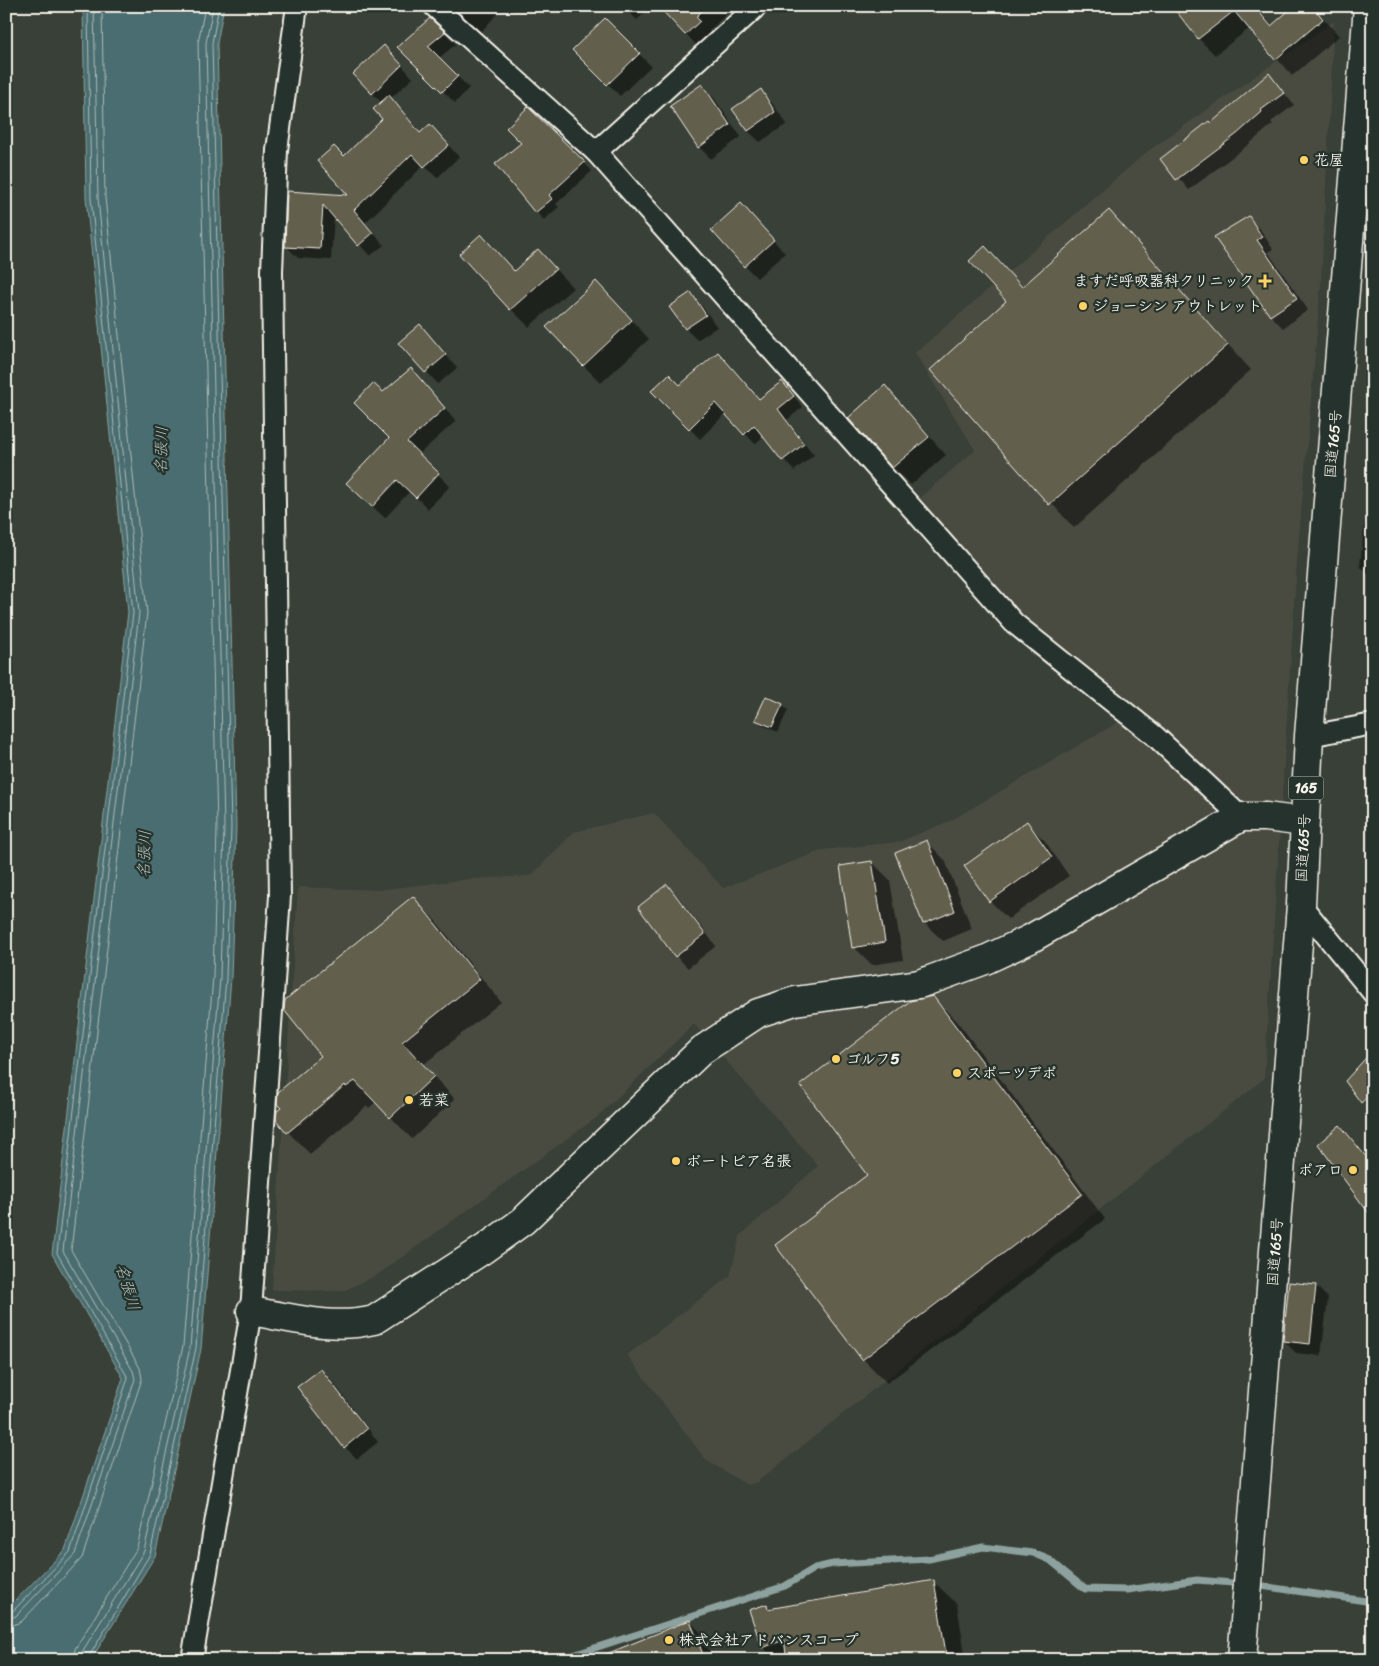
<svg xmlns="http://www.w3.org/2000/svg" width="1379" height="1666" font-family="Sriracha,'Klee One',sans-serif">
<rect width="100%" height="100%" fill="#394037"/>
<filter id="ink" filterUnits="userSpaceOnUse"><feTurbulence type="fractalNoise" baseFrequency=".02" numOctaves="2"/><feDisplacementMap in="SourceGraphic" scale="10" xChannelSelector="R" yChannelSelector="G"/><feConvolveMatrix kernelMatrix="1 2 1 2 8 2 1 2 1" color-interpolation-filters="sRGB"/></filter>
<g filter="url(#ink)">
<!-- built -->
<path fill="#494c41" d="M1334,21L1321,284L1297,560L1264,1079L757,1482L747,1485L706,1460L627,1355L730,1276L740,1236L818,1166L694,1024L596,1118L377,1275L343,1291L272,1290L298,887L378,890L470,879L531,876L574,832L654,813L723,888L823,850L899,842L952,820L1137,711L1020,615L916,501L975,450L915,353L1148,151Z"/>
<!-- water -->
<path fill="#496d6f" stroke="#8da29f" d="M83,6H224L217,43L236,827L231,978L201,1349L155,1556L91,1660H6V1610L65,1550L123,1378L52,1254L128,612L86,198Z"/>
<!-- shadow -->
<g fill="#0007" fill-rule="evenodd">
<path d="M453,6H504L481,32Z"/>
<path d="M505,6H516L511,12Z"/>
<path d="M623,6H652L637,20Z"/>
<path d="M660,6H735L709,31L713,35L699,48Z"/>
<path d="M1174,6H1267L1260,12L1273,26L1313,6L1339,36L1292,76L1250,28L1215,55L1199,39Z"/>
<path d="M605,19L651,66L620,96L574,50Z"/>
<path d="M444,32L456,44L439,58L469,88L455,103L399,47Z"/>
<path d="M396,59L413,78L391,98L422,134L441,137L459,157L437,178L424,165L365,223L384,245L370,256L334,216L331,260L298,258L286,246L288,192L352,196L344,157L383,119L382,103L372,93Z"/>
<path d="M1269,74L1294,105L1271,122L1273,124L1248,145L1189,190L1162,159L1211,124Z"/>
<path d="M702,86L714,98L741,137L711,159L699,147Z"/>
<path d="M760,91L772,103L787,124L760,142L748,131Z"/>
<path d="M566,144L592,171L556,204L559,207L544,220L536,212Z"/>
<path d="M741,205L785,253L757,278L745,266Z"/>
<path d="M1109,212L1251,370L1074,528L931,370L1008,301L985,248L1023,288Z"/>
<path d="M1248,218L1260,229L1273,249L1268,252L1308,310L1283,328L1271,316L1216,237Z"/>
<path d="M481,236L515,272L538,251L573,288L529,327L511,309Z"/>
<path d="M690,294L702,306L717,327L697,340L685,328Z"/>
<path d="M614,301L649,339L601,383L583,365Z"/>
<path d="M420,325L457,368L438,384L400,343Z"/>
<path d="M411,369L456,421L418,455L450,486L428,509L410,491L385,518L360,495L390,438L383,394Z"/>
<path d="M782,383L803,407L787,420L814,455L794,471L764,436L755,444L726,413L700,439L653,391L680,386L760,400Z"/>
<path d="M885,387L946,455L911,485L893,467Z"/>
<path d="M1365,518L1373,519V579L1360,566Z"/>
<path d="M782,705L788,710L778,732L762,725L757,720Z"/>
<path d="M1027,823L1045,841L1069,876L1008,919L990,901Z"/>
<path d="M927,842L945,860L972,929L943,941L924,923Z"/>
<path d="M872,862L890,880L903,960L872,965L854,947Z"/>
<path d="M667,886L679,898L716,946L688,968L676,956Z"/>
<path d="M413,898L435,920L501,1002L423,1065L455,1099L412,1139L376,1102L369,1108L367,1106L310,1154L288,1132L323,1056ZM349,1080L350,1082L299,1125V1121Z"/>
<path d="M932,997L957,1021L1105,1219L887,1383L863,1359L777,1245L869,1175Z"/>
<path d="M1373,1052V1113L1347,1081Z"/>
<path d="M1340,1126L1373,1162V1217Z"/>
<path d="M1316,1286L1328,1298L1321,1356L1296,1353L1284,1341Z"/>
<path d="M321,1370L333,1382L378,1442L357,1459L345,1447Z"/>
<path d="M933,1581L957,1604L966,1660H775L763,1647L766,1606L770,1609Z"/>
<path d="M690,1621L703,1635L712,1660H596Z"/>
</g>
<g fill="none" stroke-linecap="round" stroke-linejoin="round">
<!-- shore -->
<g stroke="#b0bcb8" stroke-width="1">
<path d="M6,1613L12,1612L70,1552L128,1378L57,1253L133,613L91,198L88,6"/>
<path d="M6,1620L16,1616L75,1554L135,1379L133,1371L63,1251L139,613L98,198L94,6"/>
<path d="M6,1627L21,1622L82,1558L142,1379L140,1368L71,1250L147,613L105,197L102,6"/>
<path d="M73,1660L75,1649L137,1548L183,1346L213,977L217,827L198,43L205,6"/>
<path d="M80,1660L82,1652L144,1551L190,1348L220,978L224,827L206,43L213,6"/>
<path d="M87,1660L150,1554L196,1348L226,978L231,827L212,43L219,6"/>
</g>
<!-- stream -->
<g stroke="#8da29f" stroke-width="7">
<path d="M1254,1585L1373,1602"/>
<path d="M567,1660L570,1656L785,1586L815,1568L833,1564L929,1559L983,1547L1033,1553L1050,1560L1085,1589L1127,1590L1197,1580L1244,1584"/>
</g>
</g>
<!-- building -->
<g fill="#645f4e" stroke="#f4f1e8">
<path d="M658,6H707L696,17L700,21L685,35Z"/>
<path d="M1172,6H1254L1271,26L1294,6H1313L1323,19L1275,60L1234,11L1198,39Z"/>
<path d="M430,18L445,32L428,46L458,76L442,92L397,47Z"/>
<path d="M605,18L640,53L607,85L572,50Z"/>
<path d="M384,45L402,65L372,94L353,74Z"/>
<path d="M1269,73L1284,93L1261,110L1262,112L1237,134L1176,180L1160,159L1209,121L1211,123Z"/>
<path d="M702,84L730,125L698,148L670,106Z"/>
<path d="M761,89L775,112L748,131L732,109Z"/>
<path d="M389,95L420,133L430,124L449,145L424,167L412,154L354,210L373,233L358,246L323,205L320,249L285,247L287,191L348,195L317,161L334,146L344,156L382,119L373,109Z"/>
<path d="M528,107L585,162L549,195L552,199L535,213L495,164L521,143L506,128Z"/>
<path d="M741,203L774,240L744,267L711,230Z"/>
<path d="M1109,210L1228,345L1049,505L930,370L1006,301L969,261L985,246L1022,287Z"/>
<path d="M1249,216L1262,237L1257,240L1297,298L1270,316L1214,237Z"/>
<path d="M481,234L514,271L538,249L556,269L510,310L459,254Z"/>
<path d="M596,281L632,320L583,366L546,327Z"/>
<path d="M691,292L706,315L685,329L669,307Z"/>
<path d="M420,324L446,355L425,373L398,343Z"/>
<path d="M718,352L759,399L782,381L794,396L778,409L804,444L782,461L754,425L744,435L715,403L689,429L651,391L669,374L680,385Z"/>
<path d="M411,368L445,408L407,442L439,473L416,498L397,480L372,507L346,483L389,438L354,403L373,383L383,392Z"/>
<path d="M885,385L929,437L892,468L848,418Z"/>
<path d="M766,696L783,704L772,727L755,720Z"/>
<path d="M1027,821L1052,857L989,902L964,866Z"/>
<path d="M927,840L955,911L923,924L895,853Z"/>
<path d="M872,861L885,942L852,948L840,866Z"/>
<path d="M667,884L705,934L675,957L638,907Z"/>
<path d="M413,896L480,979L402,1042L434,1076L390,1118L355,1081L346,1087L345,1085L287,1133L276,1120L277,1111L281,1108L277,1104L278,1092L321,1056L284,1010L285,1000Z"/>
<path d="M933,996L1082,1194L862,1360L775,1245L867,1175L800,1085L910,1001Z"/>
<path d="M1373,1050V1092L1361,1103L1345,1081Z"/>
<path d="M1340,1125L1373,1165V1219L1318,1144Z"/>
<path d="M1289,1282L1316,1285L1310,1344L1283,1341Z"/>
<path d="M321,1369L367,1429L344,1448L297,1387Z"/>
<path d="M934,1580L947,1660H787L784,1640L762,1648L749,1610L767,1604L768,1609Z"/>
<path d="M690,1620L705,1660H594V1659Z"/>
</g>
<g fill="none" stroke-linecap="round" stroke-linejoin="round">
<defs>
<g id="street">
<path d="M434,6L596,152L1014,623L1155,736L1241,817"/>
<path d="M596,152L757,6"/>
<path d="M1309,736L1373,724"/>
<path d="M1301,905L1373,993"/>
<path d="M192,1660L251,1311L280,896L272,271L277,150L297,6"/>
</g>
<path id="secondary" d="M251,1311C292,1318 333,1330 374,1320L484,1249L523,1221L702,1050L758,1013L795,1001L919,984L985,960L1030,939L1241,817H1266L1304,822"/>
<path id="highway" d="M1242,1660L1301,905L1309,736L1368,6"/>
</defs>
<!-- street casing -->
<use href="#street" stroke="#f4f1e8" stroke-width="24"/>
<!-- secondary casing -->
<use href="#secondary" stroke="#f4f1e8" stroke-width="31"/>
<!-- highway casing -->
<use href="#highway" stroke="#f4f1e8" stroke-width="31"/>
<!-- street -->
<use href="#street" stroke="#26332d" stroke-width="20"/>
<!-- secondary -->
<use href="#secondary" stroke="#26332d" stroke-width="28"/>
<!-- highway -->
<use href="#highway" stroke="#26332d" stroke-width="28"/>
</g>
</g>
<!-- markers -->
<g fill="#ffd166" stroke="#26332d" stroke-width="2">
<circle cx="1304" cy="160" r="5"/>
<path d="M1262.5 273.5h5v5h5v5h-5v5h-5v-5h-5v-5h5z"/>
<circle cx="1083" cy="306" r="5"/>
<circle cx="836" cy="1059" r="5"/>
<circle cx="957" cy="1073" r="5"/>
<circle cx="409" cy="1100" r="5"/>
<circle cx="676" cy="1161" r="5"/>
<circle cx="1353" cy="1170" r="5"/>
<circle cx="669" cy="1640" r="5"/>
</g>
<g text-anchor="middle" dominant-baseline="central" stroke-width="4.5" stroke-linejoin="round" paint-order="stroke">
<!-- shield labels -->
<rect fill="#26332d" stroke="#b6b8b0" stroke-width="1" x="1288.5" y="776.5" width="35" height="23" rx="4"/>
<g font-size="14" font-weight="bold" fill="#f4f1e8">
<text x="1306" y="788">165</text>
</g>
<!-- poi labels -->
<g font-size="15" font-weight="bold" fill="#f4f1e8" stroke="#26332d" text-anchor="start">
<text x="1314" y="160">花屋</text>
<text x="1254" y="281" text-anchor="end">ますだ呼吸器科クリニック</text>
<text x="1093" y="306">ジョーシン アウトレット</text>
<text x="846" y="1059">ゴルフ5</text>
<text x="967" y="1073">スポーツデポ</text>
<text x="419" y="1100">若菜</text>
<text x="686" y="1161">ボートピア名張</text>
<text x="1343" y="1170" text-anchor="end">ポアロ</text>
<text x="679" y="1640">株式会社アドバンスコープ</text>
</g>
<!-- street labels -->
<g font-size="15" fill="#f4f1e8" stroke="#26332d">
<text transform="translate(1333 444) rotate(-85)">国道165号</text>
<text transform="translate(1303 848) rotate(-87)">国道165号</text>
<text transform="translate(1275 1252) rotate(-86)">国道165号</text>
</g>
<!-- water labels -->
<g font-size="16" font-style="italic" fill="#b0bcb8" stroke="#26332d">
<text transform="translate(161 450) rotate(-88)">名張川</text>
<text transform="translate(144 854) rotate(-88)">名張川</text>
<text transform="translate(128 1287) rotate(74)">名張川</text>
</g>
</g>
<!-- margin -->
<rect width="1379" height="1666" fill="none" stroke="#26332d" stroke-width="25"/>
<rect x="12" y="12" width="1354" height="1641" fill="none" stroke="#f4f1e8" stroke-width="2" filter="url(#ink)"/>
</svg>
